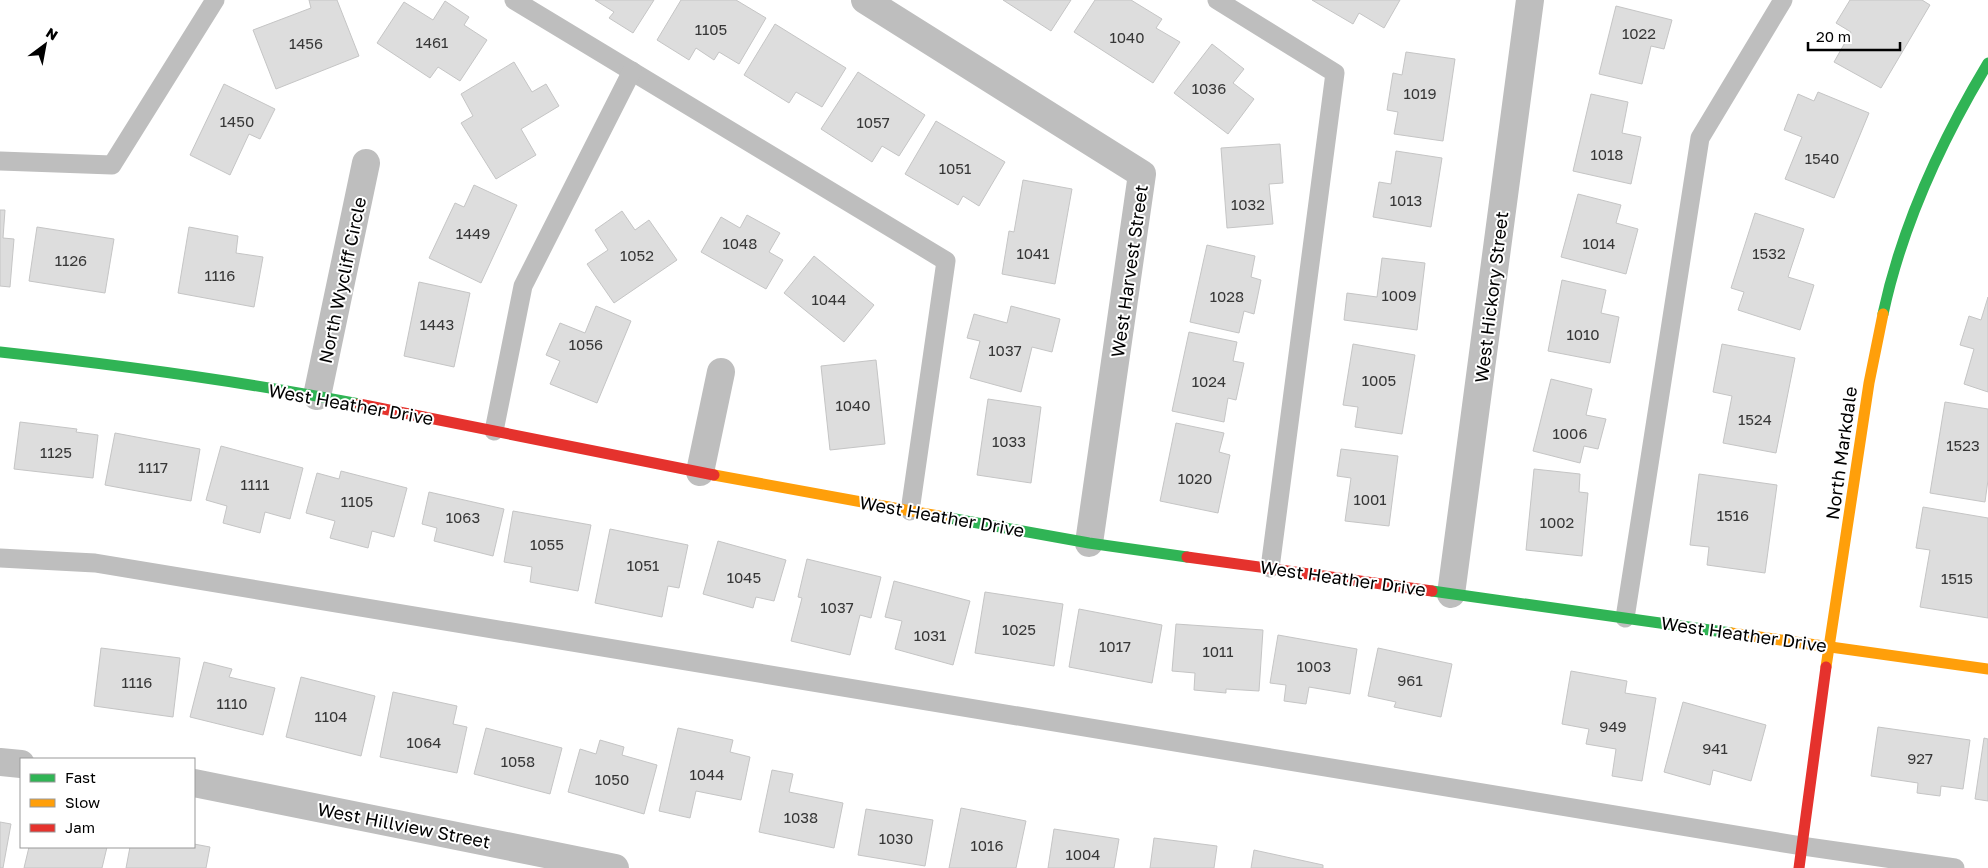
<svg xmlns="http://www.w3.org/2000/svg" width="1988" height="868" font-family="'Golos Text',sans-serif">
<rect width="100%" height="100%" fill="#fff"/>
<!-- building -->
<g fill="#ddd" stroke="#c5c5c5">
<path d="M309,0H337L359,56L276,89L253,30L311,8Z"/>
<path d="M595,0H654L633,33L609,18L614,12Z"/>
<path d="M681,0H736L766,18L739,64L719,52L714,60L696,48L689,60L657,40Z"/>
<path d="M1003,0H1071L1051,31Z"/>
<path d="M1095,0H1131L1162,19L1156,28L1180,42L1153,83L1074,32Z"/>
<path d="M1312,0H1400L1384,28L1359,13L1353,24Z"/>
<path d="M1850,0H1922L1930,5L1881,88L1834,62L1851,32L1836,23Z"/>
<path d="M445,1L469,17L464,25L487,40L460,81L438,67L430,78L377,43L404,2L433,20Z"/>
<path d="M1616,6L1672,20L1664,49L1651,46L1642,84L1599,74Z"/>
<path d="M775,24L846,68L822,107L796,92L789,103L744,75Z"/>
<path d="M1212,44L1244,69L1233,83L1254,99L1228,134L1174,93Z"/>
<path d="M1406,52L1455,59L1443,141L1394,134L1398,112L1387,110L1393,73L1402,75Z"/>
<path d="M514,62L532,92L546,84L559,106L521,129L536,155L496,179L461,123L473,116L461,94Z"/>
<path d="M858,72L925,115L899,156L882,146L872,162L821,129Z"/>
<path d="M224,84L275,109L260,139L249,134L230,175L190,155Z"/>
<path d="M1818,92L1869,113L1834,198L1785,179L1802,137L1784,130L1798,94L1814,101Z"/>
<path d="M1591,94L1628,102L1622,133L1641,137L1631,184L1573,171Z"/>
<path d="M936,121L1005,162L979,206L963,196L958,205L905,174Z"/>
<path d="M1280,144L1283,183L1269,184L1273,224L1227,228L1221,148Z"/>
<path d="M1396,151L1442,158L1431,227L1373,217L1379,182L1391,184Z"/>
<path d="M1023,180L1072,189L1055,284L1002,274L1009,231L1014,232Z"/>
<path d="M474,185L517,205L481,283L429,258L455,203L464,207Z"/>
<path d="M1578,194L1621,205L1616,223L1638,229L1626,274L1561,257Z"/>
<path d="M0,210H5L3,238L14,239L10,287L0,286Z"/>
<path d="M622,211L635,230L649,220L677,260L614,303L587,264L608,250L595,230Z"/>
<path d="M1755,213L1804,229L1788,277L1814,285L1800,330L1738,310L1744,292L1731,288Z"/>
<path d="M747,215L780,233L769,252L783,260L766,289L701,252L721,217L740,228Z"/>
<path d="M37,227L114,239L105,293L29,281Z"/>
<path d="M189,227L238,236L236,253L263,257L254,307L178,293Z"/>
<path d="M1207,245L1255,256L1251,277L1261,280L1254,314L1244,311L1239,333L1190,322Z"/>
<path d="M814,256L874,305L844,342L784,293Z"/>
<path d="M1382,258L1425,263L1417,330L1344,320L1347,293L1377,297Z"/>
<path d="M1562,280L1606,290L1601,313L1619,317L1610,363L1548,351Z"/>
<path d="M419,282L470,293L454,367L404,356Z"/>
<path d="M1988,297V392L1964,384L1974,349L1960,345L1969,316L1981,320Z"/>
<path d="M596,306L631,321L597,403L550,384L560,361L546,355L560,323L585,333Z"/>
<path d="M1011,306L1060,319L1052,352L1032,347L1021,392L970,378L980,341L967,338L974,314L1007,323Z"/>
<path d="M1189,332L1237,342L1233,361L1244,363L1236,400L1228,398L1224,422L1172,411Z"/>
<path d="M1353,344L1415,355L1402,434L1355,427L1358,407L1343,405Z"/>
<path d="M1722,344L1795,358L1776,453L1723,443L1732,396L1713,392Z"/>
<path d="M876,360L885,444L830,450L821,366Z"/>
<path d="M1551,379L1592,389L1586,415L1606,419L1598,449L1584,446L1580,463L1533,451Z"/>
<path d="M988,399L1041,407L1031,483L977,475Z"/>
<path d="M1945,402L1988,409V480L1985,502L1930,493Z"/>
<path d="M20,422L77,429L76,432L98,435L93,478L14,469Z"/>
<path d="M1176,423L1224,433L1219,452L1230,455L1218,513L1160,501Z"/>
<path d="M115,433L200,449L191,501L105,485Z"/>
<path d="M221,446L303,468L290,519L265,512L260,533L223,523L227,506L206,500Z"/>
<path d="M1341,449L1398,456L1389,526L1345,521L1351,478L1337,476Z"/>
<path d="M1534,469L1580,474L1579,492L1588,493L1582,556L1526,550Z"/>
<path d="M341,471L407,488L394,537L372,531L368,548L330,538L335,521L306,513L317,473L339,479Z"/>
<path d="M1699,474L1777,485L1765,573L1707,565L1709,547L1690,545Z"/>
<path d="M429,492L504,509L493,556L434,541L437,528L422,524Z"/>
<path d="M1923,507L1988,518V618L1920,607L1930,550L1916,548Z"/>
<path d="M513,511L591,525L578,591L530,582L532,567L504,562Z"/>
<path d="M610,529L688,545L679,588L668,586L662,617L595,603Z"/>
<path d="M718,541L786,560L774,601L756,597L753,608L703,594Z"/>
<path d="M807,559L881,577L871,618L860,615L850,655L791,641L802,598L798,597Z"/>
<path d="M894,581L970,601L953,665L895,649L902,621L885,617Z"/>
<path d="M985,592L1063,604L1054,666L975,653Z"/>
<path d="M1079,609L1162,625L1152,683L1069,667Z"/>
<path d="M1176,624L1263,630L1259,691L1226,689V693L1194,690L1195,673L1172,671Z"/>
<path d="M1278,635L1357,649L1350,694L1309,687L1306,704L1284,701L1286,685L1270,683Z"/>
<path d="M101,648L180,658L173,717L94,706Z"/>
<path d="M1378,648L1452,664L1441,717L1394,707L1396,702L1368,696Z"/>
<path d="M204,662L232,669L229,677L275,688L263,735L190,717Z"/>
<path d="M1571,671L1627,681L1625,693L1656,698L1642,781L1612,776L1616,749L1586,744L1589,729L1562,724Z"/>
<path d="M301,677L375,696L361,756L286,737Z"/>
<path d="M393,692L457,706L453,724L467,727L457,773L380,757Z"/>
<path d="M1683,702L1766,725L1751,781L1713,770L1710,785L1664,772Z"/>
<path d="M1878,727L1970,740L1963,789L1941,786L1940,796L1917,793L1918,783L1871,776Z"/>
<path d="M486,728L562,748L550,794L474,774Z"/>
<path d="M678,728L733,740L730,752L750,757L741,800L696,791L690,818L659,811Z"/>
<path d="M1984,738L1988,739V801L1975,799Z"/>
<path d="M600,740L624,747L622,755L657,765L644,814L568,792L580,749L596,754Z"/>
<path d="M772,770L793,774L789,792L843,803L834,848L759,832Z"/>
<path d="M961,808L1026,821L1016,868H949Z"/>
<path d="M866,809L933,820L925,866L858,855Z"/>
<path d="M0,822L11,824L3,868H0Z"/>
<path d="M1054,829L1119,839L1114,868H1048Z"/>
<path d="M1154,838L1217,846L1214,868H1150Z"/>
<path d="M194,844L210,847L206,868H126L130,847H194Z"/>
<path d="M29,847H107L102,868H24Z"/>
<path d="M1254,850L1323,865V868H1251Z"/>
</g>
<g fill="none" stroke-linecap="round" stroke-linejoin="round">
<!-- lane -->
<g stroke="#bebebe" stroke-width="19">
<path d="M514,0L946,261L910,511"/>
<path d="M1217,0L1335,73L1270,568"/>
<path d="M0,161L112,165L215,0"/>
<path d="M494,431L523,286L632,71"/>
<path d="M0,558L95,563L1802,846L1955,868"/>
<path d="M1625,618L1700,138L1783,0"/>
</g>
<!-- street -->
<g stroke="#bebebe" stroke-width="28">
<path d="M865,0L1142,174L1089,543"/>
<path d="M317,396L366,163"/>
<path d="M700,472L721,372"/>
<path d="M1451,594L1530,0"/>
<path d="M0,762L21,764"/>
<path d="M194,783L615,868"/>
</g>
<!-- fast -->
<g stroke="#30b455" stroke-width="11">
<path d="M1883,314C1902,225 1941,141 1988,63"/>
<path d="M0,352C120,365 240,381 359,404"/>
<path d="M944,517L1089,543L1187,557"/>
<path d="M1432,591L1731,633"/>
</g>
<!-- slow -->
<g stroke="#ff9f0a" stroke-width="11">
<path d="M714,475L944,517"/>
<path d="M1731,633L1988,669"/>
<path d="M1826,667L1869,383L1883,314"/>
</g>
<!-- jam -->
<g stroke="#e5322d" stroke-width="11">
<path d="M359,404L714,475"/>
<path d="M1187,557L1432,591"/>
<path d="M1799,868L1826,667"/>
</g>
</g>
<g text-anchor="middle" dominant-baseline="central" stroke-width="4" stroke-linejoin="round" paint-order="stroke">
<!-- number labels -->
<g font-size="15" fill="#373737">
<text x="711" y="29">1105</text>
<text x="1639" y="33">1022</text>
<text x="1127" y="37">1040</text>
<text x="432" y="42">1461</text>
<text x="306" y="43">1456</text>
<text x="1209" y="88">1036</text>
<text x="1420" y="93">1019</text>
<text x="237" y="121">1450</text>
<text x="873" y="122">1057</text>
<text x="1607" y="154">1018</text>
<text x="1822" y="158">1540</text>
<text x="955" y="168">1051</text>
<text x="1406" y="200">1013</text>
<text x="1248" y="204">1032</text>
<text x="473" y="233">1449</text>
<text x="740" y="243">1048</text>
<text x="1599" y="243">1014</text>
<text x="1033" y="253">1041</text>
<text x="1769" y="253">1532</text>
<text x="637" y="255">1052</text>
<text x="71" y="260">1126</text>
<text x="220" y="275">1116</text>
<text x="1399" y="295">1009</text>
<text x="1227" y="296">1028</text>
<text x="829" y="299">1044</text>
<text x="437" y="324">1443</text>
<text x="1583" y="334">1010</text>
<text x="586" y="344">1056</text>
<text x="1005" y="350">1037</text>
<text x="1379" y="380">1005</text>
<text x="1209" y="381">1024</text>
<text x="853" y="405">1040</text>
<text x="1755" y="419">1524</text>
<text x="1570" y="433">1006</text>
<text x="1009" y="441">1033</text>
<text x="1963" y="445">1523</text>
<text x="56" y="452">1125</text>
<text x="153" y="467">1117</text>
<text x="1195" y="478">1020</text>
<text x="255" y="484">1111</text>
<text x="1370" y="499">1001</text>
<text x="357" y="501">1105</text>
<text x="1733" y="515">1516</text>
<text x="463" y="517">1063</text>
<text x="1557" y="522">1002</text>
<text x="547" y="544">1055</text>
<text x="643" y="565">1051</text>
<text x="744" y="577">1045</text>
<text x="1957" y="578">1515</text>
<text x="837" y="607">1037</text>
<text x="1019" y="629">1025</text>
<text x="930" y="635">1031</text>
<text x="1115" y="646">1017</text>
<text x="1218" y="651">1011</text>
<text x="1314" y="666">1003</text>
<text x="1410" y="680">961</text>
<text x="137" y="682">1116</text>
<text x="232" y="703">1110</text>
<text x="331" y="716">1104</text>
<text x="1613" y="726">949</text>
<text x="424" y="742">1064</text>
<text x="1715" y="748">941</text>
<text x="1920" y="758">927</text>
<text x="518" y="761">1058</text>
<text x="707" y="774">1044</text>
<text x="612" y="779">1050</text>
<text x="801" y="817">1038</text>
<text x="896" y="838">1030</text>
<text x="987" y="845">1016</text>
<text x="1083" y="854">1004</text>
</g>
<!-- street labels -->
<g font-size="18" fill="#000" stroke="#fff">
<text transform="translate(1129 271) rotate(-82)">West Harvest Street</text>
<text transform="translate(342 280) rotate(-78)">North Wycliff Circle</text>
<text transform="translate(1491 297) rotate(-83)">West Hickory Street</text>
<text transform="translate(351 404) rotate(10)">West Heather Drive</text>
<text transform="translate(1841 453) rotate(-82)">North Markdale</text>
<text transform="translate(942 516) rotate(10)">West Heather Drive</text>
<text transform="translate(1343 578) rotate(8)">West Heather Drive</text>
<text transform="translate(1744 634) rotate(8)">West Heather Drive</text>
<text transform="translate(404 825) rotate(11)">West Hillview Street</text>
</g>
</g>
<!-- legend -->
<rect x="20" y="758" width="175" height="90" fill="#ffffff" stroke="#999999"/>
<rect x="30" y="774" width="25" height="8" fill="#30b455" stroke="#999999"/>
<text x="65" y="783" font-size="15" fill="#000000">Fast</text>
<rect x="30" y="799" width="25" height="8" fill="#ff9f0a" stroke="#999999"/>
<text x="65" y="808" font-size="15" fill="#000000">Slow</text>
<rect x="30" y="824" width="25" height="8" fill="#e5322d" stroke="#999999"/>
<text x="65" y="833" font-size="15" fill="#000000">Jam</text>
<!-- north arrow -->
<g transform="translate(45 45) rotate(32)" stroke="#ffffff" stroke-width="4" paint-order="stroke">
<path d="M0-4L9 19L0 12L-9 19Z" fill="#000000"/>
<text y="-8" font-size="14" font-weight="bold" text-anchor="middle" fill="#000000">N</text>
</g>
<!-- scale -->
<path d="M1808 42v8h92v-8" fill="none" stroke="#000000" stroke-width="2.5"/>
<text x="1816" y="42" font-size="15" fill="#000000" stroke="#ffffff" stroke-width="4" paint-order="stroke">20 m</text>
</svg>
